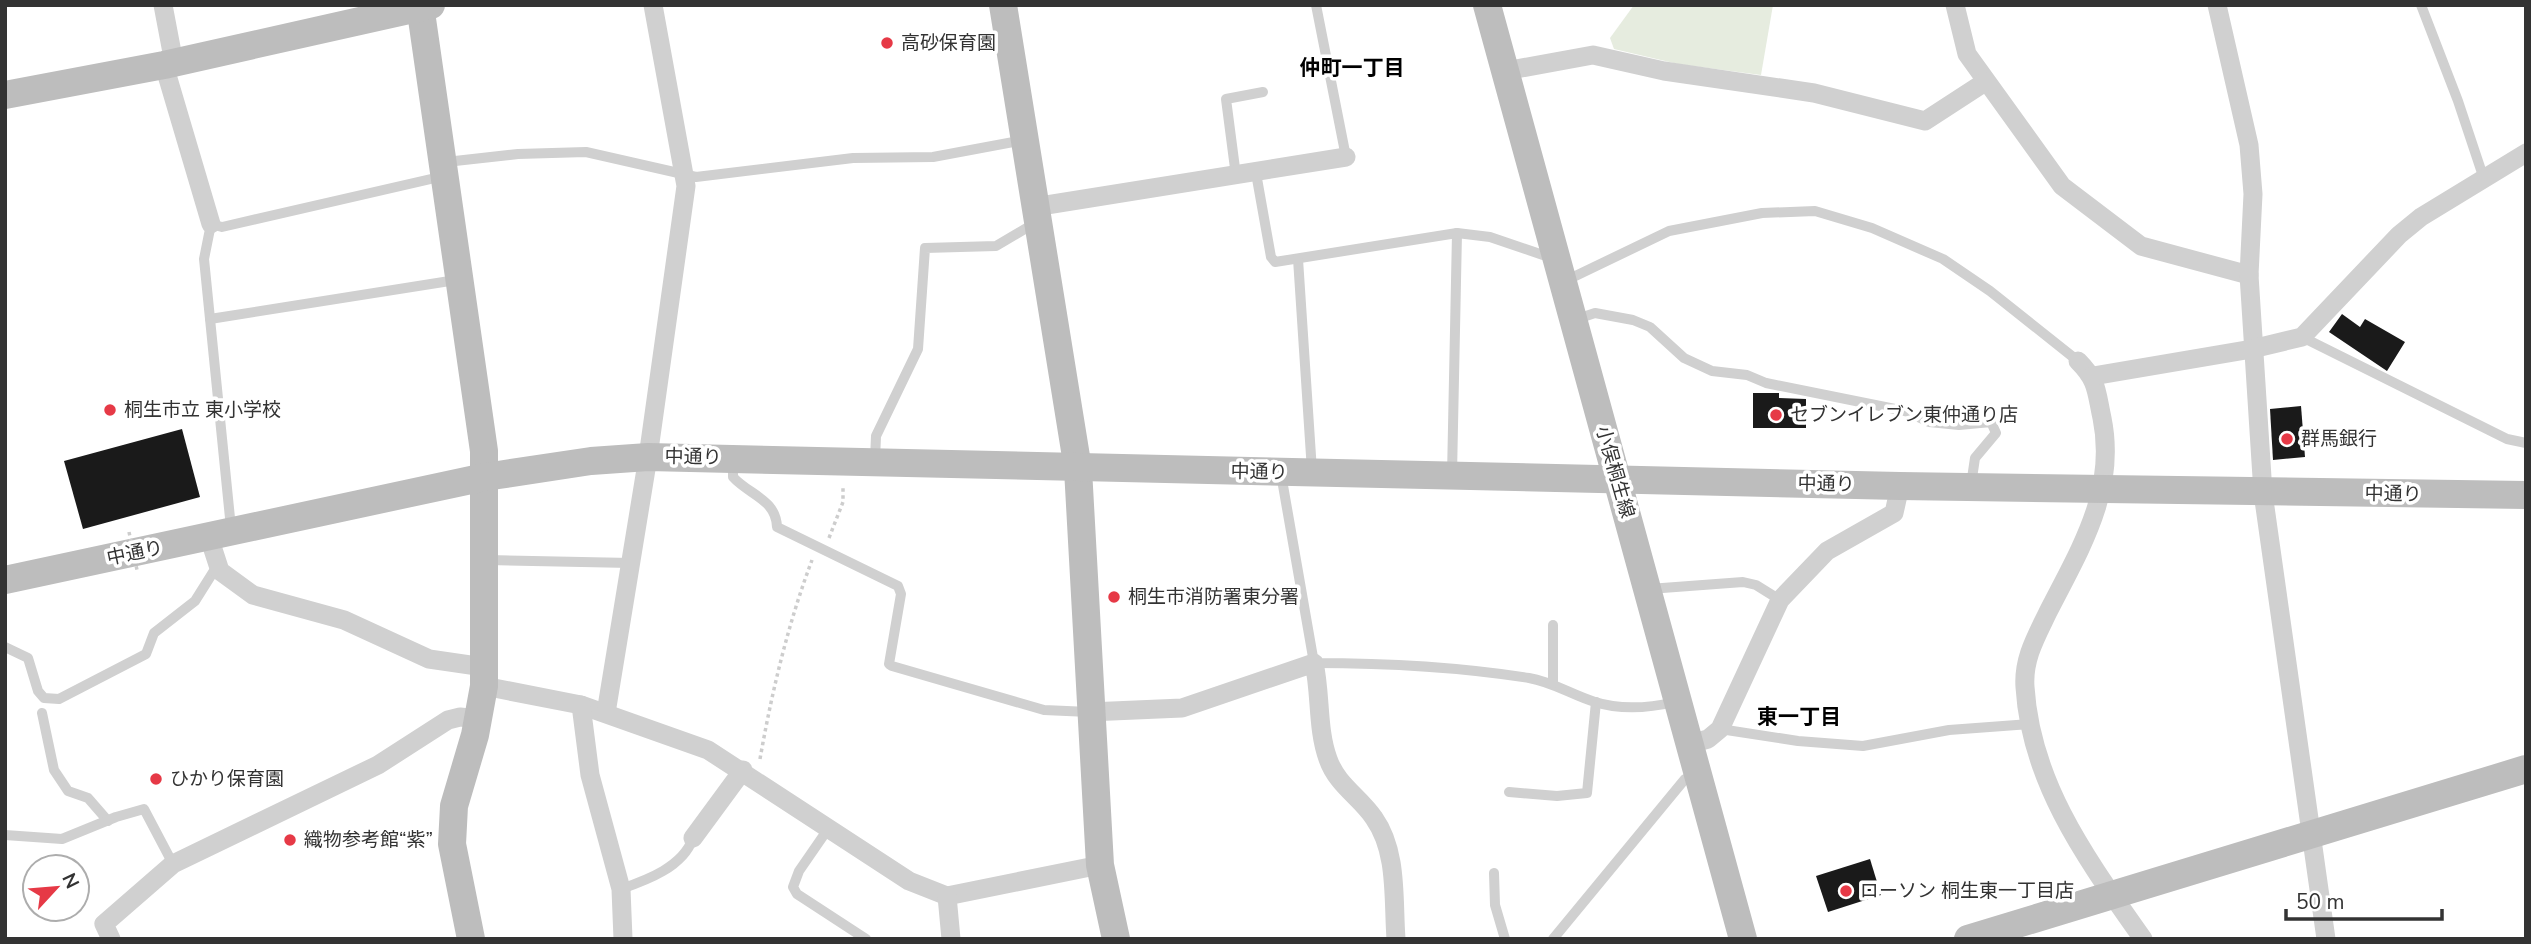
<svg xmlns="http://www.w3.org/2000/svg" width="2531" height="944" font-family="'Nunito Sans','Noto Sans JP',sans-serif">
<rect width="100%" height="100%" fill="#fff"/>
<!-- green -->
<path fill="#e6ecdf" d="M1634,5H1773L1761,75L1678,64L1614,49L1610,38Z"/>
<!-- building -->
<g fill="#1a1a1a">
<path d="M2342,314L2360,327L2365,319L2405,342L2387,371L2329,332Z"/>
<path d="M1753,393H1779V398L1806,399V428H1753Z"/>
<path d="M2301,406L2305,457L2273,460L2270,409Z"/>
<path d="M182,429L200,497L83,529L64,461Z"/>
<path d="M1870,859L1881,895L1828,912L1816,876Z"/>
</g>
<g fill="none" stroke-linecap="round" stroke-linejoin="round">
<!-- path -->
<g stroke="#cdcdcd" stroke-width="3.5" stroke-dasharray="3.5 3.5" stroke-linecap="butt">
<path d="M829,538L843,502V485"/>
<path d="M760,759C772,691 788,624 812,560"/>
</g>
<!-- lane -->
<g stroke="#d0d0d0" stroke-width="10">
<path d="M1316,5L1346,157"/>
<path d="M2421,5L2458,101L2484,179"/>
<path d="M446,162L518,154L586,152L696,177L853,158L933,157L1024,140"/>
<path d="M1256,173L1271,257L1275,262L1457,233L1490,237L1543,255H1551"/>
<path d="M1236,176L1226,99L1263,92"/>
<path d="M1298,259L1312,471"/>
<path d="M1565,281L1669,231L1762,213L1815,211L1872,228L1943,259L1990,291L2078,361"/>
<path d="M210,319L456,280"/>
<path d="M1577,319L1595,313L1633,320L1650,327L1684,358L1712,371L1747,375L1766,383L1905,411L1929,422L1959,425L1991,422L1996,433L1975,458L1971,485"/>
<path d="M2302,337L2507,439L2526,443"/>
<path d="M875,460L876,436L918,349L925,248L996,246L1035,223"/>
<path d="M733,461V477C749,495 776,499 777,527L898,586L901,594L889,664L892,666L1044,710L1089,712"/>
<path d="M1281,474L1314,663C1385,663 1459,667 1529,678C1553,682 1572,695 1595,702C1620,710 1649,708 1675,702"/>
<path d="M1452,475L1457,233"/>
<path d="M231,528L204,259L211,224L222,227L444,176"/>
<path d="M488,560L631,563"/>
<path d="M1649,589L1743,582L1756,585L1780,600"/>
<path d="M1553,625V683"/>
<path d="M5,647L28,658L38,691L44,698L59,699L146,654L154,633L195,601L217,566"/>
<path d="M42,713L54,770L68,791L88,798L108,821"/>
<path d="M1720,729L1798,741L1863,746L1949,730L2030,724"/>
<path d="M1509,792L1557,796L1587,793L1596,702"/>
<path d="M828,829L799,871L793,887L797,894L866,939"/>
<path d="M5,835L62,839L116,817L144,809L173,864"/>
<path d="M1494,873L1495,905L1505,939"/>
<path d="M621,889C647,880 683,867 693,838"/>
<path d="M1553,939L1685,779L1694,774"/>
</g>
<!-- street -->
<g stroke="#d0d0d0" stroke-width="19">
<path d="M163,5L174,63"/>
<path d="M1955,5L1967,54L2062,186L2141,246L2249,275"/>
<path d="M2217,5L2249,145L2253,194L2249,275L2263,493L2326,939"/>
<path d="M164,65L211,224"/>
<path d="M1505,71L1593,55L1664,71L1814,93L1925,121L1985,82"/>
<path d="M1034,207L1346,157"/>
<path d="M2078,361C2098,381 2096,391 2102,418C2117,491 2080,549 2048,612C2036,637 2023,659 2025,687C2031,785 2089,862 2143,939"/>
<path d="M2093,376L2252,349L2302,337L2399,235L2421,217L2526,153"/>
<path d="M209,537L220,571L253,595L344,620L429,659L484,667"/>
<path d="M484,686L581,705L708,750L909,881L947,896L1100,865"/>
<path d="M581,705L590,775L621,889L623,939"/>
<path d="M1089,712L1182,708L1314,663C1321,694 1317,729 1328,759C1337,785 1360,797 1374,818C1398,852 1393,899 1396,939"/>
<path d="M606,713L648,457L686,186L653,5"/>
<path d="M1690,744L1708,739L1720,729L1780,600L1827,551L1894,513L1900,486"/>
<path d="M693,838L743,770"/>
<path d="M947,896L951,939"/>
<path d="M111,939L104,924L173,864L378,765L448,720L460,717L479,719"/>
</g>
<!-- secondary -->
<g stroke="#bdbdbd" stroke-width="28">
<path d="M420,5L484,451V686L475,735L454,806L452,844L471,939"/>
<path d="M1003,5L1078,469L1100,865L1116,939"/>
<path d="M1487,5L1743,939"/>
<path d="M5,95L164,65L431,5"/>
<path d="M5,580L485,477L591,461L648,457L1900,486L2526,495"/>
<path d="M1968,939L2526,769"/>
</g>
<!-- path-bridge -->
<path stroke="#cdcdcd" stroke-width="3.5" stroke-dasharray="3.5 3.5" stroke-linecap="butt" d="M129,532L137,570"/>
</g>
<!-- markers -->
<g fill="#e63946" stroke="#fff" stroke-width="2.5">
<circle cx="887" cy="43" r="7"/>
<circle cx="110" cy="410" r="7"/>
<circle cx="1776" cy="415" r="7"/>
<circle cx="2287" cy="439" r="7"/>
<circle cx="1114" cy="597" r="7"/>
<circle cx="156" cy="779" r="7"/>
<circle cx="290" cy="840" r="7"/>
<circle cx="1846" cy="891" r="7"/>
</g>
<g text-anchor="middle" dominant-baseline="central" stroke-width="7" stroke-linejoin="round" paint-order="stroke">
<!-- poi labels -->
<g font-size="19" fill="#333" stroke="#fff" text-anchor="start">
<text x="901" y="43">高砂保育園</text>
<text x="124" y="410">桐生市立 東小学校</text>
<text x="1790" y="415">セブンイレブン東仲通り店</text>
<text x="2301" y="439">群馬銀行</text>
<text x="1128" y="597">桐生市消防署東分署</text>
<text x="170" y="779">ひかり保育園</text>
<text x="304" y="840">織物参考館“紫”</text>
<text x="1860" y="891">ローソン 桐生東一丁目店</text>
</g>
<!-- street labels -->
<g font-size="19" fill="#333" stroke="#fff">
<text transform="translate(693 457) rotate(1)">中通り</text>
<text transform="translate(1259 472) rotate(1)">中通り</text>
<text transform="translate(1615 472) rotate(74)">小俣桐生線</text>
<text transform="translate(1826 484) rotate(1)">中通り</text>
<text transform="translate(2393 494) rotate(1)">中通り</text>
<text transform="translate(135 553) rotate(-12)">中通り</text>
</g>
<!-- neighbourhood labels -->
<g font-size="21" font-weight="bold" fill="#000" stroke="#fff">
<text x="1352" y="68">仲町一丁目</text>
<text x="1799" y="717">東一丁目</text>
</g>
</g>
<!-- border -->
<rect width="2531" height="944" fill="none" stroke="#333333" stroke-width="14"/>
<!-- north arrow -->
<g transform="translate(56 888) rotate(64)"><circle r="33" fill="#ffffff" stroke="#adadad" stroke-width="2"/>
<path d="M0-5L12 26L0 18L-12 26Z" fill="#e63946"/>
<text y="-10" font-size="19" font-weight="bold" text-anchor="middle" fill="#333333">N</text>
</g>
<!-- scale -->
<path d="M2286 909v10h156v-10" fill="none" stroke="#333333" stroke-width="3.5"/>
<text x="2296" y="909" font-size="21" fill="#333333" stroke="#ffffff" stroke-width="5" paint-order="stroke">50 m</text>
</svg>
